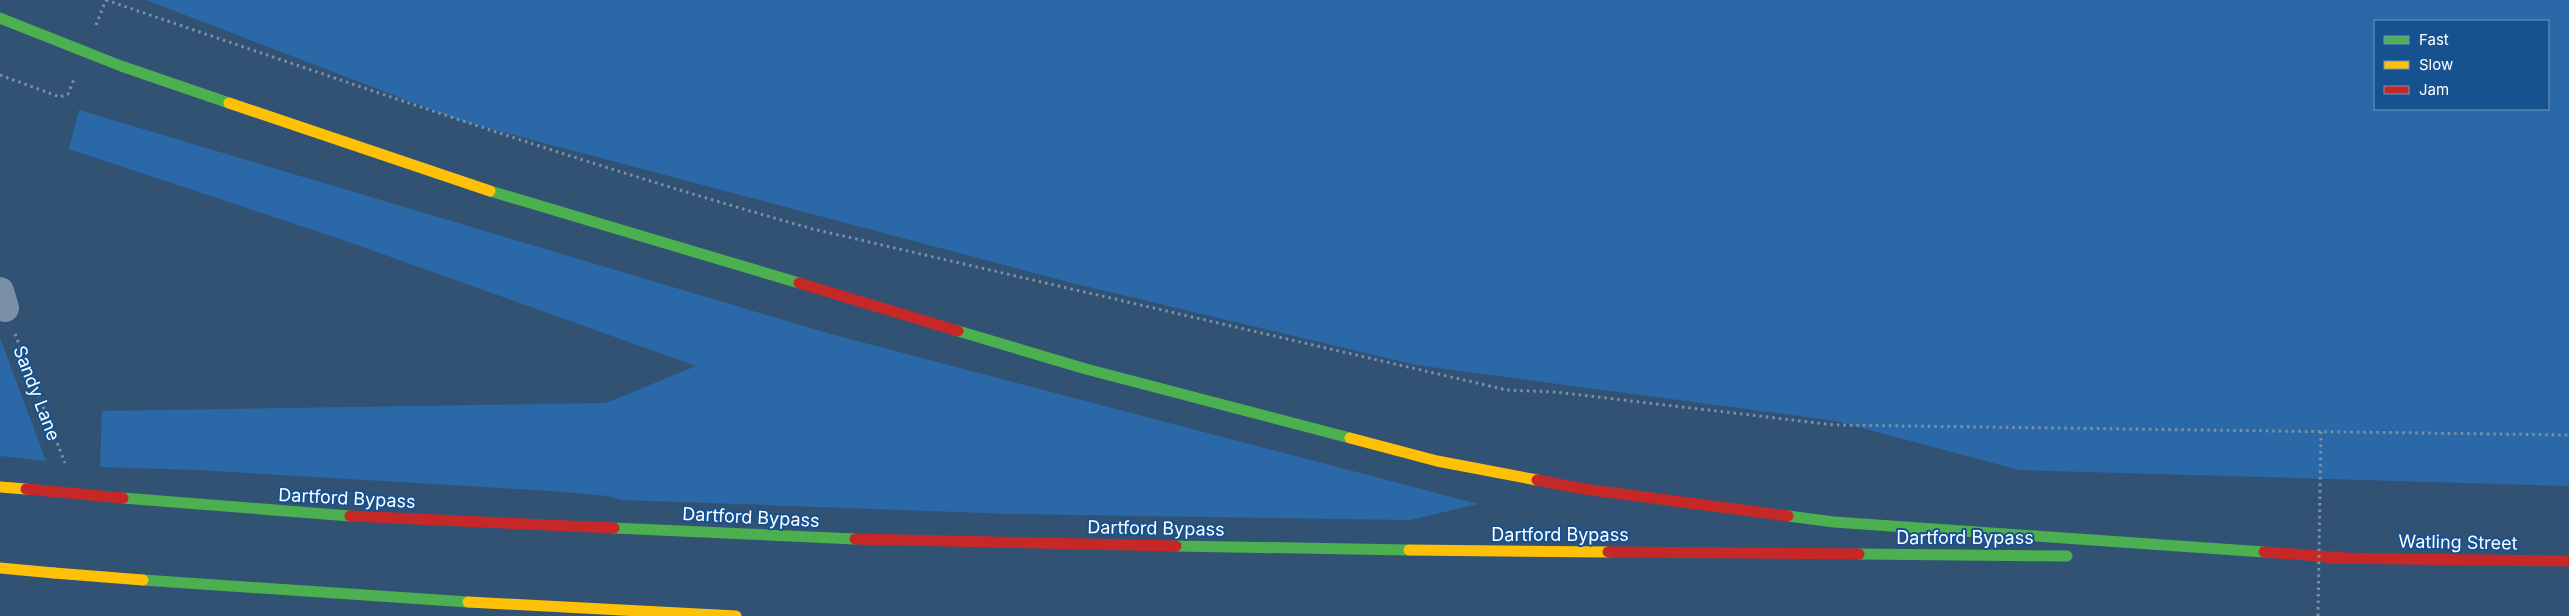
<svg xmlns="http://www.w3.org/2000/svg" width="2569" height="616" font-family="Inter,sans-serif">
<rect width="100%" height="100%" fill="#325274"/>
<!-- green -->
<g fill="#2a68a7" fill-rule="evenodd">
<path d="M146,0H2569V486L2019,470L1836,421L1416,365L1072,283L461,121ZM2548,21V109H2375V21Z"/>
<path d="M79,110L827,333L1478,504L1410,520L1011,514L623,500L607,496L551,491L197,470L100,467L102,411L606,403L696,366L346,241L69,149Z"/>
<path d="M0,338L46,461L0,456Z"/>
</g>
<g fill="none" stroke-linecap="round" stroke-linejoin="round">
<!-- path -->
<g stroke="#7990a7" stroke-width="3" stroke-dasharray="2.5 4" stroke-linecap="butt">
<path d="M106,0C341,80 574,162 813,229L1507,390L1555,392L1835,425L2569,435"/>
<path d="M96,25L106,0"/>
<path d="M0,75L60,97L68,94L74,79"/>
<path d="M15,334L65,463"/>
</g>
<!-- street -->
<path stroke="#7990a7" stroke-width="28" d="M0,291L5,308"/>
<!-- fast -->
<g stroke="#4caf50" stroke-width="11">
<path d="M0,18L121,66L229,103"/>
<path d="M490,191L799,283"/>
<path d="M958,331L1086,369L1350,438"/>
<path d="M123,498L350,516"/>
<path d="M1788,516L1834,522L2264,552"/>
<path d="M614,528L855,539"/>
<path d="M1176,546L1409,550"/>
<path d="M1859,554L2067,556"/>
<path d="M143,580L468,602"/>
</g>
<!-- slow -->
<g stroke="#ffc107" stroke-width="11">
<path d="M229,103L490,191"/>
<path d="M1350,438L1437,461L1537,480"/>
<path d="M0,487L26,489"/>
<path d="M1409,550L1608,552"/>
<path d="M0,568L54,573"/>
<path d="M468,602L736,616"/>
</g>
<!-- jam -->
<g stroke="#c62828" stroke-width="11">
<path d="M799,283L958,331"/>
<path d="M1537,480L1584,489L1788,516"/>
<path d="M350,516L614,528"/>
<path d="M855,539L1176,546"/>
<path d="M1608,552L1859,554"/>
<path d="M2264,552L2346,558"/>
<path d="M2328,558L2569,561"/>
</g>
<!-- path-bridge -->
<path stroke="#7990a7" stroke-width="3" stroke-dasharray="2.5 4" stroke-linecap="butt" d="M2318,616L2321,430"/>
<!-- slow-bridge -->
<path stroke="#ffc107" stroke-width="11" d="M54,573L143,580"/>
<!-- jam-bridge -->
<path stroke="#c62828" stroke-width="11" d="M26,489L123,498"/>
</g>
<g text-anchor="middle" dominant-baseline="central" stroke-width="4" stroke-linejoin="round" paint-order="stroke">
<!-- street labels -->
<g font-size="18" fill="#fff" stroke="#165190">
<text transform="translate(37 393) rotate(69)">Sandy Lane</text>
<text transform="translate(347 498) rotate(3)">Dartford Bypass</text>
<text transform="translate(751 517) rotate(3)">Dartford Bypass</text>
<text transform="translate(1156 528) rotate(1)">Dartford Bypass</text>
<text x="1560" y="534">Dartford Bypass</text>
<text x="1965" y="537">Dartford Bypass</text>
<text transform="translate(2458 542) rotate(1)">Watling Street</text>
</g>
</g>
<!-- legend -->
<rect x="2374" y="20" width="175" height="90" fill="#165190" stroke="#7397bc"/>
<rect x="2384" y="36" width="25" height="8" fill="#4caf50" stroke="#7397bc"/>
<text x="2419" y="45" font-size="15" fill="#ffffff">Fast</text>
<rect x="2384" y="61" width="25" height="8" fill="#ffc107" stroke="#7397bc"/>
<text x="2419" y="70" font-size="15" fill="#ffffff">Slow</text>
<rect x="2384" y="86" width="25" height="8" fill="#c62828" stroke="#7397bc"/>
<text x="2419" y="95" font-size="15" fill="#ffffff">Jam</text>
</svg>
